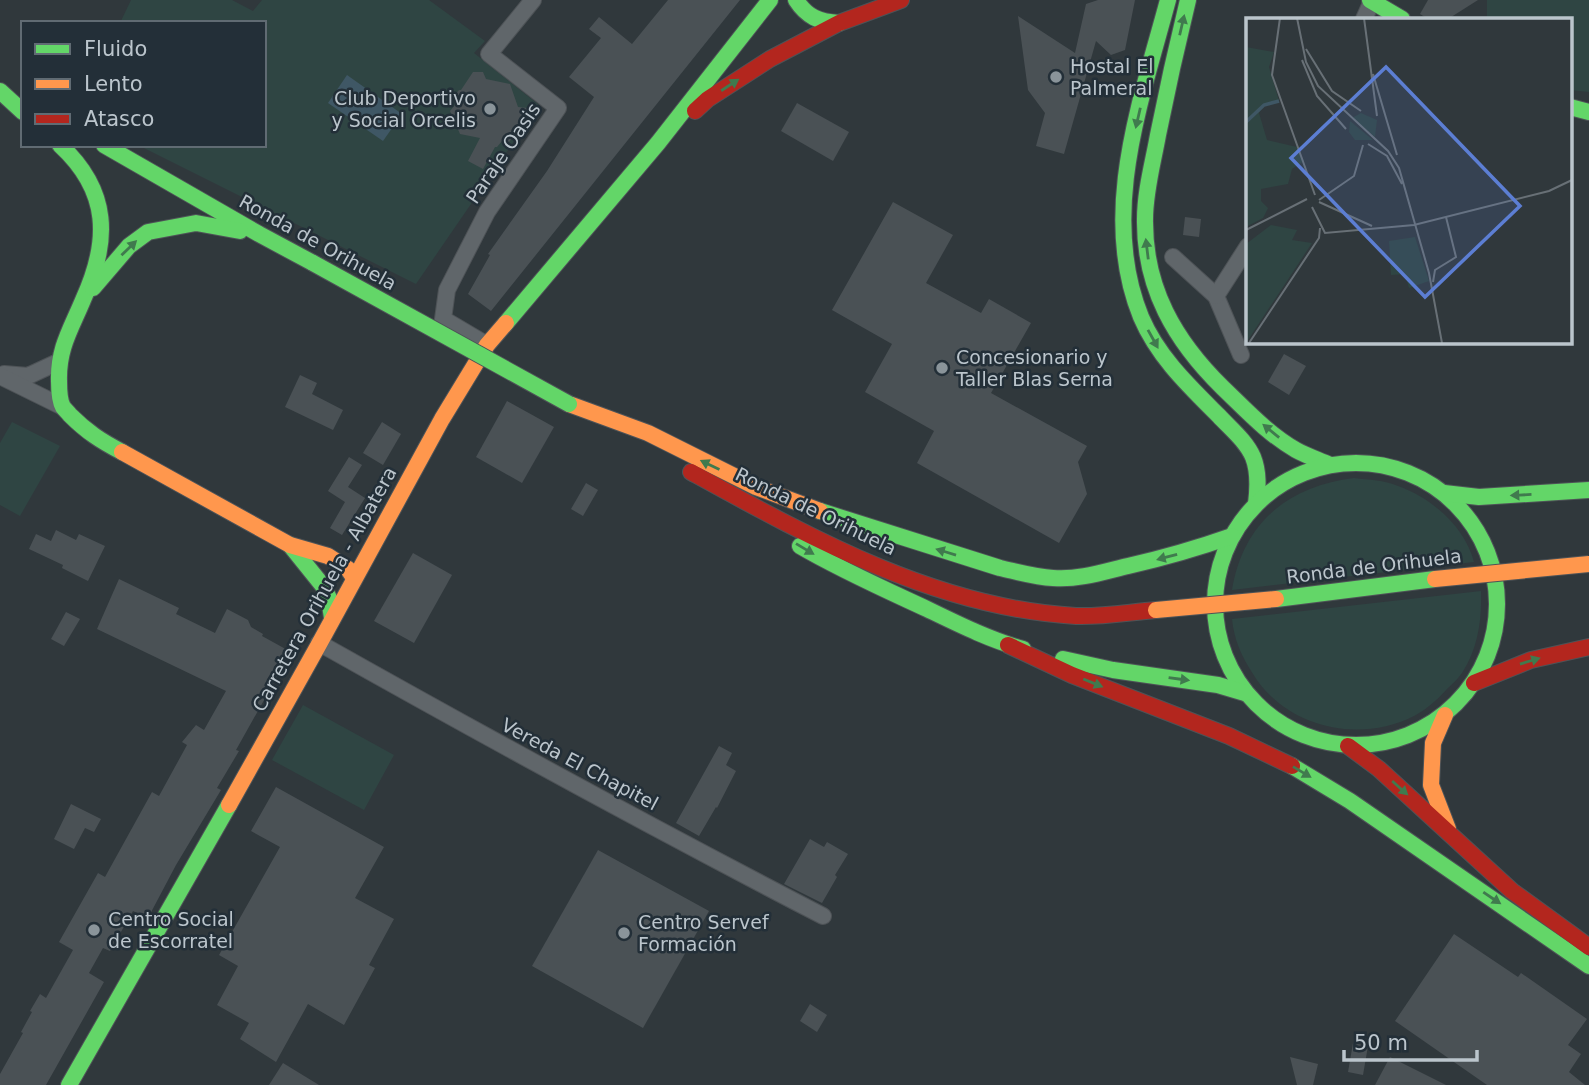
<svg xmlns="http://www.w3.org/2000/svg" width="1589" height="1085" font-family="'DejaVu Sans',sans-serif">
<rect width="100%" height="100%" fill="#30383c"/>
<!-- green -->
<g fill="#2f4543">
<path d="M131,0H232L253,11L262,0H429L485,41L474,53L539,105L416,284L138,145H264V23H120Z"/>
<path d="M1487,0H1589V92L1570,90V19H1487Z"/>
<path d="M12,422L60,446L20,516L0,505V443Z"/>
<path d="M1354,478C1369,480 1384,480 1398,486C1432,498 1465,527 1474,562L1232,590C1243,523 1288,486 1354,478Z"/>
<path d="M1481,591C1482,620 1478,648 1462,673C1458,679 1452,684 1447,689C1437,700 1427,709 1414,716C1359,744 1286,728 1253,674C1242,657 1234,640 1232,619Z"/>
<path d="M303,705L394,755L364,810L272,760Z"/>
</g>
<!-- water -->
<path fill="#3f5765" d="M347,75L402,114L383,141L328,103Z"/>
<!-- building -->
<g fill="#4a5155">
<path d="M668,0H740L491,311L468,294L490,255L488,254L547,171L594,97L569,77L601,38L589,29L599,17L632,44Z"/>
<path d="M1098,0H1135L1125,50L1111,55L1096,41L1064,154L1036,146L1045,113L1028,90L1018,16L1075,53L1086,4Z"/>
<path d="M1428,0H1478L1448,19H1428L1420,14Z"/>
<path d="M473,72H483L486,79L510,84L518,107L528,108L529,117L509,142L502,141L497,147H495L483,169L468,161L480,138L460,134L450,111L455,105L452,98L459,90H461Z"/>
<path d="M797,103L849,132L833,161L781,131Z"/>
<path d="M893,202L953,235L926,283L981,313L989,299L1031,323L991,393L1087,446L1078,462L1087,494L1059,543L917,463L934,431L865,392L892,344L832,310Z"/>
<path d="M1185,217L1201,219L1199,237L1183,235Z"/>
<path d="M1284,354L1306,366L1289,395L1268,382Z"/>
<path d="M300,375L317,383L312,394L343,410L333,430L285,407Z"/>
<path d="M507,401L554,427L522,483L476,457Z"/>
<path d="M382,422L401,434L383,465L363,453Z"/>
<path d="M349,457L362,465L348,487L365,498L342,535L330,528L345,502L328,491Z"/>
<path d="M586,483L598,490L583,516L571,509Z"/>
<path d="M56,530L76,540L79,534L105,546L88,581L62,568L63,565L29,549L36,534L51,541Z"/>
<path d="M413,553L452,575L414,643L374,621Z"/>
<path d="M119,579L179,608L176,614L215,633L227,609L248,620L251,627L263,634L262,636L291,652L236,750L239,751L217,788L221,790L176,865L148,918L133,911L110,951L103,948L89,973L104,982L46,1085H0V1074L23,1033L21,1032L32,1012L30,1011L40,994L46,998L73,950L59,942L98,873L105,877L152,792L159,796L187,745L182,742L196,725L204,730L226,691L97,629Z"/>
<path d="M66,612L80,619L64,646L51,639Z"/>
<path d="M719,746L732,753L726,765L736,771L717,808L716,807L699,836L676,823Z"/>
<path d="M276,787L384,847L355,898L394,919L369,965L375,968L344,1025L308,1004L276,1062L240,1039L249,1023L217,1005L238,966L219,955L280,847L251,831Z"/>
<path d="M71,804L101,819L94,832L85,828L74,849L54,839Z"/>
<path d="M810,839L824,847L827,842L848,854L835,875L837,877L822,903L784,884Z"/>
<path d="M598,850L709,911L643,1028L532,966Z"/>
<path d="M1454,934L1518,977L1521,973L1587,1019L1568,1045L1581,1054L1569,1072L1585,1085H1487L1395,1021Z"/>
<path d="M810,1004L827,1015L817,1032L800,1021Z"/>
<path d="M1353,1043L1368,1046L1363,1075L1348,1072Z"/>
<path d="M1290,1057L1318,1064L1313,1085H1297Z"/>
<path d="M1390,1057L1446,1085H1375Z"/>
<path d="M283,1063L319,1085H269Z"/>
</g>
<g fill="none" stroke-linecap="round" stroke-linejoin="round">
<defs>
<g id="street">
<path d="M1364,19L1372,1"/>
<path d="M1173,257L1216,296L1241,355"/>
<path d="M1216,296L1248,246"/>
<path d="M487,345L443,319L447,290L487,212L558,108L489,54L533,0"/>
<path d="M4,374L28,376L58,362"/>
<path d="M0,376L63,407"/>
<path d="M319,643C486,737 653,828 823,916"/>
</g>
<g id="fast">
<path d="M796,0C807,17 819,22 839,23"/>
<path d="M1168,0C1141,101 1099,214 1141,317C1158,357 1189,386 1219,416C1231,429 1246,441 1253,457C1259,472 1258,488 1256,504"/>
<path d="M1188,0C1177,45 1167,90 1158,135C1153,163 1145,191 1145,219C1144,288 1175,341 1223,388C1246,410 1268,434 1296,450C1307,456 1319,460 1330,465"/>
<path d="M1370,0L1402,19"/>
<path d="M0,91L23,112"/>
<path d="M1570,107L1589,112"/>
<path d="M60,145C110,191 110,241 83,300C71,329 58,348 59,381C59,389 59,400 63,407C65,410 68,412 70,415C87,432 101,441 122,452"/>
<path d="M104,145L259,234L313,263"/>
<path d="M93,288L129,246L148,232L196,223L240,231"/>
<path d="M506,323L658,143L770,0"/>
<circle cx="1356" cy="604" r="141"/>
<path d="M1444,493L1479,497L1589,490"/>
<path d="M820,511L1000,568C1018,572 1035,577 1053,578C1079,580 1103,572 1128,566C1163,558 1198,548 1232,536"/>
<path d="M290,545L323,586L329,598L332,618"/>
<path d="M800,546C841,570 884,589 927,609C958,624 990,640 1023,649"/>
<path d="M1276,599L1435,579"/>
<path d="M1063,659L1113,670L1218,685L1245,693"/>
<path d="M1292,766L1350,801L1589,966"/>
<path d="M69,1085L229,805"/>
</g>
<g id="slow">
<path d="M569,404L648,433L756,487L820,511"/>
<path d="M122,452L290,545L328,556L348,569L354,578"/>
<path d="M1445,715L1433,743L1431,785L1448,829"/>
<path d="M229,805L318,646L442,419L487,345L506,323"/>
</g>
<g id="jam">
<path d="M695,111L708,99L770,59L839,23L901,0"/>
<path d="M691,472C811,538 936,608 1076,616C1103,617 1130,612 1156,610"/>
<path d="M1008,645L1072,675L1229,736L1292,766"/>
<path d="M1474,683L1531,660L1589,647"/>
<path d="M1348,746L1379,769L1512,891L1589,947"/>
</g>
</defs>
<!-- street casing -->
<use href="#street" stroke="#4e5357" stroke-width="18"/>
<!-- fast casing -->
<use href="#fast" stroke="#4e5357" stroke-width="18"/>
<!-- slow casing -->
<use href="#slow" stroke="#4e5357" stroke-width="18"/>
<!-- jam casing -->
<use href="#jam" stroke="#4e5357" stroke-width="18"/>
<!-- street -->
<use href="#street" stroke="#60666a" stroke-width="16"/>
<!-- fast -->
<use href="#fast" stroke="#63d668" stroke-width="16"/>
<!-- slow -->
<use href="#slow" stroke="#ff974d" stroke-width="16"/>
<!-- jam -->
<use href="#jam" stroke="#b3261e" stroke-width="16"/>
<defs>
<path id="fast-bridge" d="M313,263L569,404"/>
<g id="slow-bridge">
<path d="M1435,579L1589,564"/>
<path d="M1156,610L1276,599"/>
</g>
</defs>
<!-- fast-bridge casing -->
<use href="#fast-bridge" stroke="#4e5357" stroke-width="18" stroke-linecap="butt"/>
<!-- slow-bridge casing -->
<use href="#slow-bridge" stroke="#4e5357" stroke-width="18" stroke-linecap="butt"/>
<!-- fast-bridge -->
<use href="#fast-bridge" stroke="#63d668" stroke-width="16"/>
<!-- slow-bridge -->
<use href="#slow-bridge" stroke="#ff974d" stroke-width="16"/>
</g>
<!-- one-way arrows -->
<defs><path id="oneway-solid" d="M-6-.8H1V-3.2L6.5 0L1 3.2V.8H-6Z" transform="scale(1.75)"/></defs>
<g fill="#407a4e">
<use href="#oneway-solid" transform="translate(1182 25) rotate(-77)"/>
<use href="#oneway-solid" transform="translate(730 85) rotate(-33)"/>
<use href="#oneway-solid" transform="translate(1138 118) rotate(103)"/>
<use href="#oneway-solid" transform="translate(129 248) rotate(-44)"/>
<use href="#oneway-solid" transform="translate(1147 249) rotate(-97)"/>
<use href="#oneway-solid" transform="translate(1153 339) rotate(61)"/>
<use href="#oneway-solid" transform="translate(1271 431) rotate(-141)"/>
<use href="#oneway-solid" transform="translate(710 465) rotate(-154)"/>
<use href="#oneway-solid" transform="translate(1521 495) rotate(177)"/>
<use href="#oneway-solid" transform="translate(805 549) rotate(31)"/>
<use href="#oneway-solid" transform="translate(946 552) rotate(-163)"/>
<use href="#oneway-solid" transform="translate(1167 557) rotate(165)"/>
<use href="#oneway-solid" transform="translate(1530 661) rotate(-17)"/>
<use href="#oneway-solid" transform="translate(1179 679) rotate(8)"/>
<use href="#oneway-solid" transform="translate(1093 683) rotate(22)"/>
<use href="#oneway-solid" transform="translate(1302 772) rotate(31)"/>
<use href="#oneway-solid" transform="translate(1400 788) rotate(42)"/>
<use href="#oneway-solid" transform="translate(1492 898) rotate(34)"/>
</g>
<!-- markers -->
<g fill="#8a949a" stroke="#232f38" stroke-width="2.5">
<circle cx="1056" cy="77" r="7"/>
<circle cx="490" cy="109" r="7"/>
<circle cx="942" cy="368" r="7"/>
<circle cx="94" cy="930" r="7"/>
<circle cx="624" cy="933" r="7"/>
</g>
<g text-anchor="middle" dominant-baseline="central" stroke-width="5" stroke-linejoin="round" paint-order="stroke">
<!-- poi labels -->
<g font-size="19" fill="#bbc5cc" stroke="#232f38" text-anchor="start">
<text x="1070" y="66">Hostal El<tspan x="1070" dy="22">Palmeral</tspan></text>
<text x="476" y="98" text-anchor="end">Club Deportivo<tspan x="476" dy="22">y Social Orcelis</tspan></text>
<text x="956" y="357">Concesionario y<tspan x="956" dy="22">Taller Blas Serna</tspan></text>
<text x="108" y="919">Centro Social<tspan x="108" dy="22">de Escorratel</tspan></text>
<text x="638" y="922">Centro Servef<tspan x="638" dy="22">Formación</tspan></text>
</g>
<!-- street labels -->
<g font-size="19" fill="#bbc5cc" stroke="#232f38">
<text transform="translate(503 153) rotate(-56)">Paraje Oasis</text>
<text transform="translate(318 242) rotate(29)">Ronda de Orihuela</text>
<text transform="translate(816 511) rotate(26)">Ronda de Orihuela</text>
<text transform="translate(1374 566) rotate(-7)">Ronda de Orihuela</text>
<text transform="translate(324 589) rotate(-61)">Carretera Orihuela - Albatera</text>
<text transform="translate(580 764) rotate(28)">Vereda El Chapitel</text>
</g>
</g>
<!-- overview -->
<g transform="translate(1246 18)">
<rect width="326" height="326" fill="#30383c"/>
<path d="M0,29L28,34L23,49L33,83L18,87L13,95L21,122L51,129L58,143L46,151L42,166L15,171V183L22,190L17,200L0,209ZM115,95L131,102L129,119L106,100ZM104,103L127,122H109L103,114ZM25,207L51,212L46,222L66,225L0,325V226ZM169,219L183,263L163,270L159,256L145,257L143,223Z" fill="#2f4543"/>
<path fill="none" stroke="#3f5765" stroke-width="3.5" d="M0,104L18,87L33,83"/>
<path fill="none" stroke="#687076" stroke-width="2" d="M34,0L26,57L69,177M51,0L60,44L72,68L142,133L153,150L183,255L196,325M118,0L131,98M60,31L86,73L115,93M56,42L71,78L100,111M127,56L151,137M122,126L141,138L156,166M73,182L108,158L117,127M73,184L126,208M66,189L79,215L168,207L303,173L326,162M0,212L61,181M187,264L189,252L210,239L200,199M3,325L73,220L74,210"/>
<path fill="#5c7ed3" fill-opacity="0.15" stroke="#5c7ed3" stroke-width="3.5" d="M140,49L274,188L179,279L45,140Z"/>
<rect width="326" height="326" fill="none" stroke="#bbc5cc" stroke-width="3.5"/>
</g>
<!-- legend -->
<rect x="21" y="21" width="245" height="126" fill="#232f38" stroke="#606b73" stroke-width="2"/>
<rect x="35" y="44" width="35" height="10" fill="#63d668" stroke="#606b73" stroke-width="2"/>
<text x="84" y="56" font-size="21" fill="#bbc5cc">Fluido</text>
<rect x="35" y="79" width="35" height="10" fill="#ff974d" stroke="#606b73" stroke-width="2"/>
<text x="84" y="91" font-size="21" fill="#bbc5cc">Lento</text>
<rect x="35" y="114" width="35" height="10" fill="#b3261e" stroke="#606b73" stroke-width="2"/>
<text x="84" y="126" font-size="21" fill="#bbc5cc">Atasco</text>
<!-- scale -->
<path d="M1344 1050v10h133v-10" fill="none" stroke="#bbc5cc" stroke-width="3.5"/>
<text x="1354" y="1050" font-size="21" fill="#bbc5cc" stroke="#232f38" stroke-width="5" paint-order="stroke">50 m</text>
</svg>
